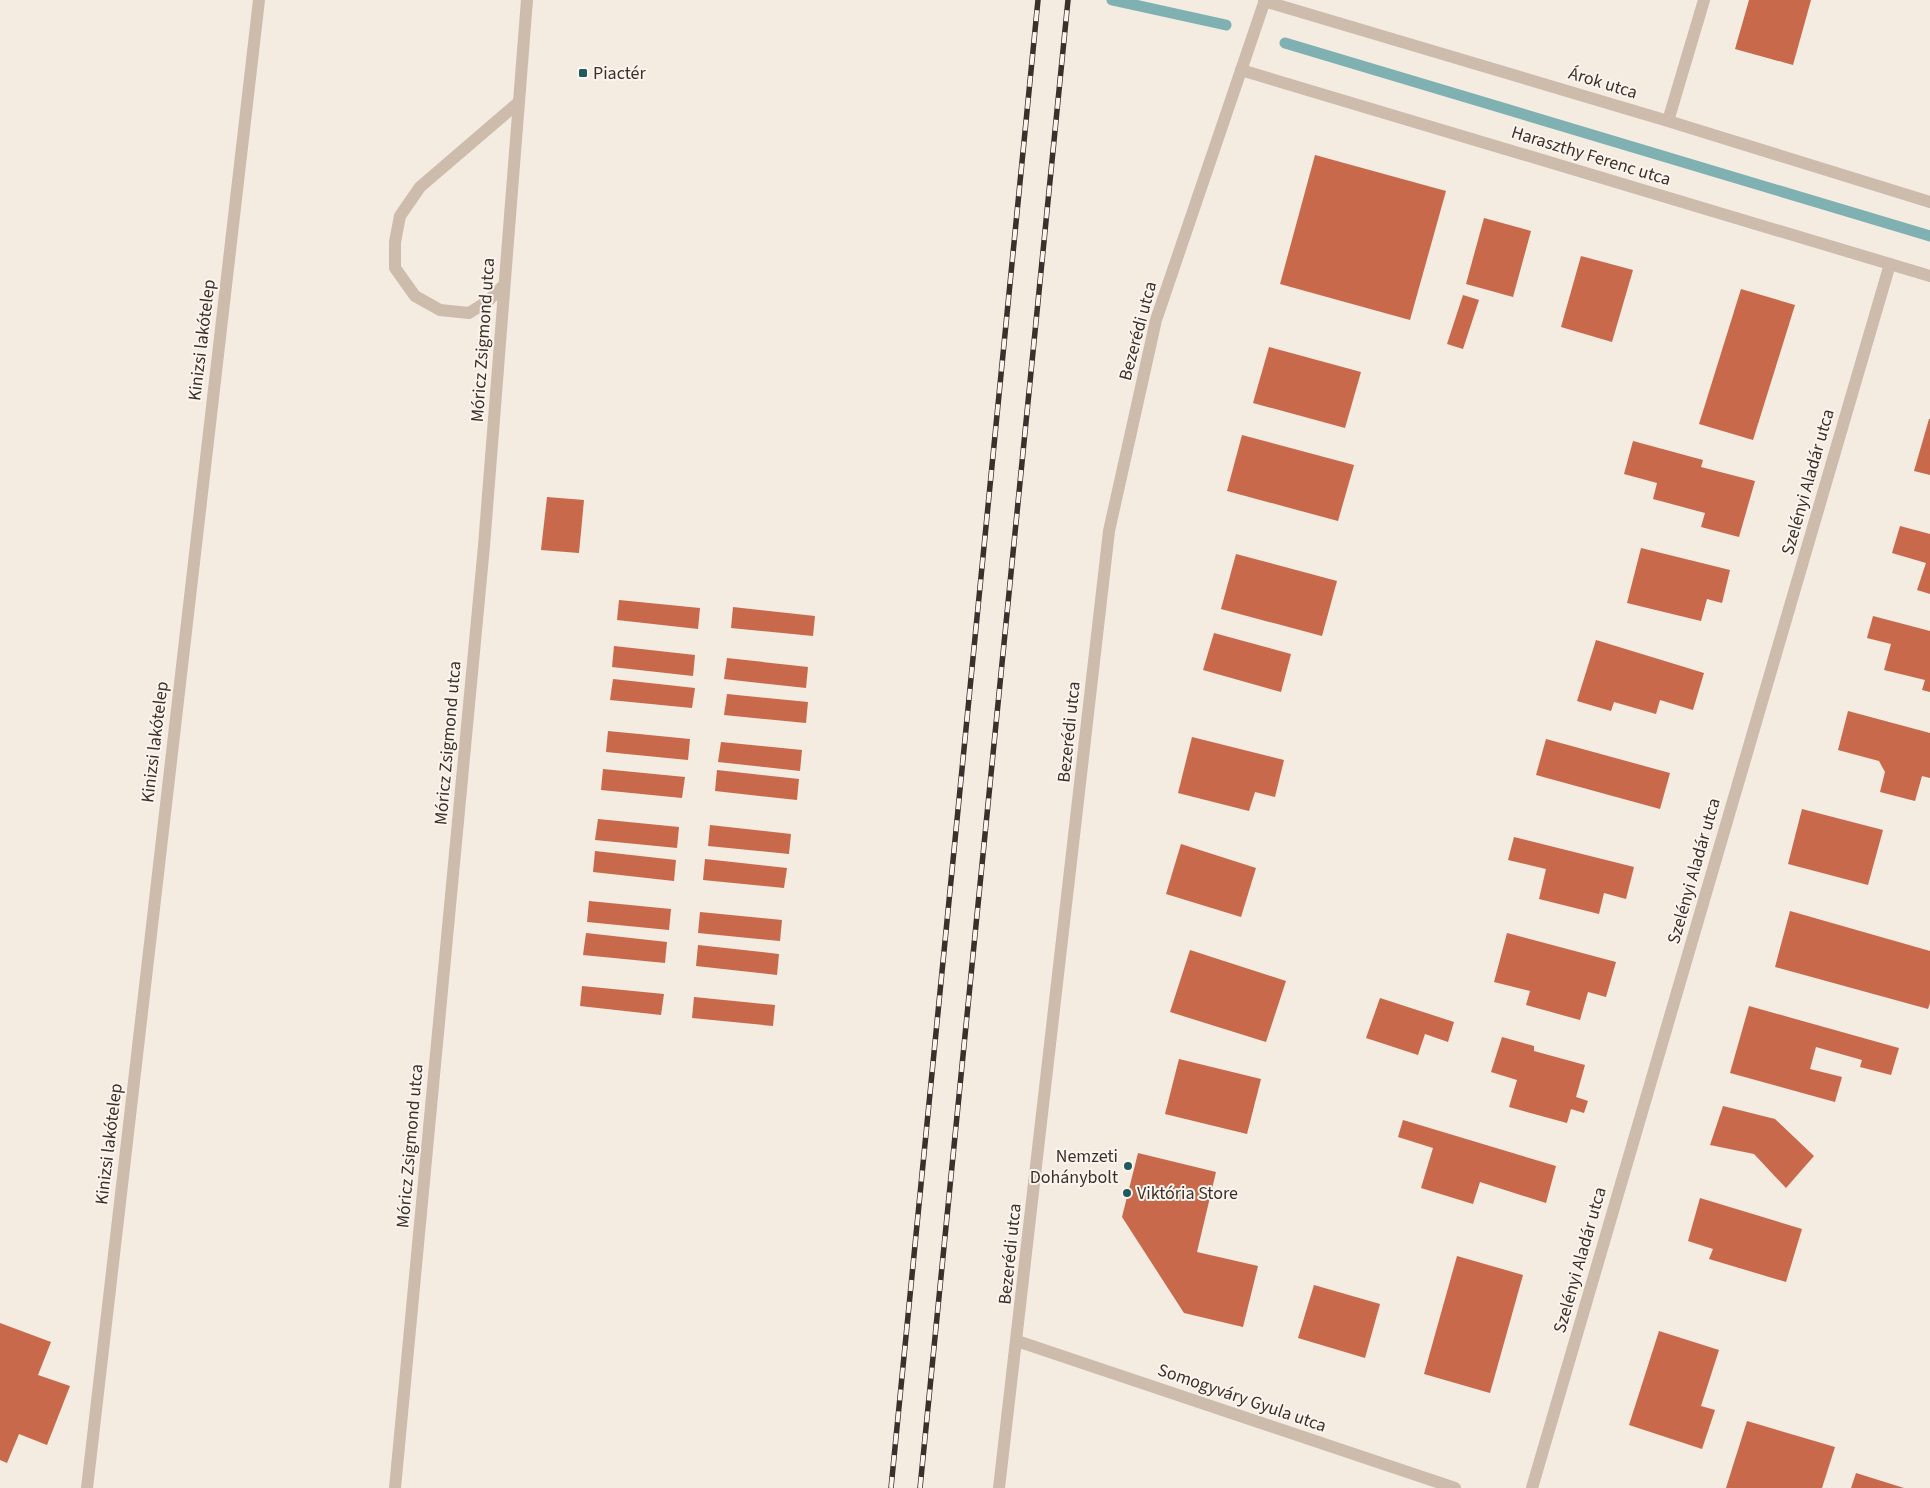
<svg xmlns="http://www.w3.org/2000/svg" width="1930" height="1488" font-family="'Source Sans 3',sans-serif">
<rect width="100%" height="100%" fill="#f4ebe1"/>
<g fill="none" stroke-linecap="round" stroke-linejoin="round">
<!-- stream -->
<g stroke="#7fb0b2" stroke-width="11">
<path d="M1112,0L1226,25"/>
<path d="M1285,43L1930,236"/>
</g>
</g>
<!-- building -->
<g fill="#c8694b">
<path d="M1749,0H1811L1793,65L1735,49Z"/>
<path d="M1315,155L1446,191L1410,320L1280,284Z"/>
<path d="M1484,218L1531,231L1513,297L1466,284Z"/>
<path d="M1581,256L1633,270L1612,342L1561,327Z"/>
<path d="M1741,289L1795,305L1753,440L1699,424Z"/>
<path d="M1463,295L1479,300L1463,349L1447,344Z"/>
<path d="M1269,347L1361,372L1345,428L1253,403Z"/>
<path d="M1929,419H1930V475L1914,471Z"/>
<path d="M1242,435L1354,465L1338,521L1227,491Z"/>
<path d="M1633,441L1703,460L1701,467L1755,481L1739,537L1701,527L1705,513L1653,499L1657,483L1624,474Z"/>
<path d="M547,497L584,500L579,553L541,550Z"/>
<path d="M1900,526L1930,534V594L1917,590L1926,563L1892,553Z"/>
<path d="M1641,548L1730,570L1722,603L1707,599L1701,621L1627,603Z"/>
<path d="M1236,554L1337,581L1322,636L1221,609Z"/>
<path d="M619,600L700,608L698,629L617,620Z"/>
<path d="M733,607L815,616L813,636L731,628Z"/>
<path d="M1873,616L1930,631V692L1922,690L1925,680L1884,670L1891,644L1867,638Z"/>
<path d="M1214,633L1291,654L1281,692L1203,670Z"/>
<path d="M1596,640L1704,673L1693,710L1660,700L1656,714L1614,702L1611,711L1577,701Z"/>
<path d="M614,646L695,655L693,676L612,667Z"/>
<path d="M727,658L808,667L806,688L724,679Z"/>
<path d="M613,679L695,688L692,708L610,700Z"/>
<path d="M727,694L808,702L806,723L724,715Z"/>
<path d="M1848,711L1930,733V778L1922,776L1915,801L1880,792L1885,772L1879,761L1838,750Z"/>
<path d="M608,731L690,739L688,760L606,752Z"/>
<path d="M1192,737L1284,760L1275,797L1255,792L1249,811L1178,793Z"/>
<path d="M1546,739L1670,773L1660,809L1536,775Z"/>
<path d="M721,742L802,750L800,771L718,762Z"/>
<path d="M603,769L685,777L682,798L601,790Z"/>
<path d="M717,770L799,779L797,800L715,791Z"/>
<path d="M1802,809L1883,830L1868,885L1788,864Z"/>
<path d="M598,819L679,827L677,848L595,840Z"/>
<path d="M710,825L791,834L789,854L708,846Z"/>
<path d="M1514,837L1634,867L1626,899L1604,893L1599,914L1539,899L1546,869L1508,860Z"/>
<path d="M1181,844L1256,868L1241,917L1166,894Z"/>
<path d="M595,851L676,860L674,881L593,872Z"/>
<path d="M705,859L787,868L784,888L703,880Z"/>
<path d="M589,901L671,909L669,930L587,922Z"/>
<path d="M1790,911L1930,951V1003L1928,1009L1775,967Z"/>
<path d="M700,912L782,920L780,941L698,933Z"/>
<path d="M586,933L667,942L665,963L583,955Z"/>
<path d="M1507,933L1616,962L1606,997L1588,992L1580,1020L1526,1005L1530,991L1494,982Z"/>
<path d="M698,945L779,954L777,975L696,966Z"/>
<path d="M1190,950L1286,981L1266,1042L1170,1012Z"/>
<path d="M582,986L664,994L661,1015L580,1006Z"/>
<path d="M694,997L775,1005L773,1026L692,1018Z"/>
<path d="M1380,998L1454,1022L1448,1042L1425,1034L1418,1055L1366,1038Z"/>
<path d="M1749,1006L1899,1048L1891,1075L1860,1067L1862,1060L1816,1047L1810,1069L1842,1077L1835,1102L1730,1073Z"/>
<path d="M1502,1037L1534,1046V1051L1585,1065L1576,1097L1588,1101L1584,1113L1571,1109L1567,1123L1509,1107L1517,1080L1491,1072Z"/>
<path d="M1179,1059L1261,1079L1247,1134L1165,1114Z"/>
<path d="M1723,1106L1775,1119L1814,1156L1786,1188L1754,1154L1710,1145Z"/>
<path d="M1403,1120L1556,1166L1546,1203L1480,1182L1473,1204L1421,1188L1433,1148L1398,1137Z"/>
<path d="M1138,1153L1216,1172L1197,1252L1258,1266L1243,1327L1184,1313L1122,1217Z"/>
<path d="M1700,1198L1802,1229L1786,1282L1709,1259L1713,1249L1688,1241Z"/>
<path d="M1457,1256L1523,1275L1490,1393L1424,1374Z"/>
<path d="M1314,1285L1380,1304L1365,1358L1298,1338Z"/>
<path d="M0,1323L51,1342L38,1375L70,1386L47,1445L19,1434L7,1463L0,1460Z"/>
<path d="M1659,1331L1719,1350L1701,1406L1715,1410L1702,1449L1629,1425Z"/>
<path d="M1747,1421L1835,1447L1822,1488H1726Z"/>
<path d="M1856,1473L1904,1488H1851Z"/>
</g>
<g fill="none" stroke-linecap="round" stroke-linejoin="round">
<!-- minor -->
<g stroke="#cdbbac" stroke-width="12">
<path d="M1264,1L1668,121L1930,202"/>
<path d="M1241,70L1930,276"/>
<path d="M1668,121L1704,0"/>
<path d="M504,285L488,301L469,313L440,310L415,296L395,268V242L400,216L420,187L519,102"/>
<path d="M1017,1341L1455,1488"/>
<path d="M87,1488L259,0"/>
<path d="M395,1488L484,546L527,0"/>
<path d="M999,1488L1109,531L1156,320L1265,0"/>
<path d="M1532,1488L1890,264"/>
</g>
<defs>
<g id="rail">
<path d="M891,1488L1038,0"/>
<path d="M920,1488L1068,0"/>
</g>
</defs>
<!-- rail casing -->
<use href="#rail" stroke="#3b302b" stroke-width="5.5"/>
<!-- rail -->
<use href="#rail" stroke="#fbf5ee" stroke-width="4" stroke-dasharray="11" stroke-linecap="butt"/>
</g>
<!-- markers -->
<g fill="#1f5a5e" stroke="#fbf5ee" stroke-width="2">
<rect x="578" y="68" width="10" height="10" rx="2.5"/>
<circle cx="1128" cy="1166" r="5"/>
<circle cx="1127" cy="1193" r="5"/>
</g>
<g text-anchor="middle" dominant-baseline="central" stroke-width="4" stroke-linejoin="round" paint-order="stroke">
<!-- poi labels -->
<g font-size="18" fill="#3b302b" stroke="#fbf5ee" text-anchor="start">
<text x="593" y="73">Piactér</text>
<text x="1118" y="1156" text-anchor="end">Nemzeti<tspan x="1118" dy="21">Dohánybolt</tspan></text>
<text x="1137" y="1193">Viktória Store</text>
</g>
<!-- street labels -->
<g font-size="18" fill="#3b302b" stroke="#fbf5ee">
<text transform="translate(1603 83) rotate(17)">Árok utca</text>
<text transform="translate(1591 156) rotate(17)">Haraszthy Ferenc utca</text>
<text transform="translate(1138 331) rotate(-75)">Bezerédi utca</text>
<text transform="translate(202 340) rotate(-83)">Kinizsi lakótelep</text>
<text transform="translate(483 340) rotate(-86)">Móricz Zsigmond utca</text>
<text transform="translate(1808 482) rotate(-74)">Szelényi Aladár utca</text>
<text transform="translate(1069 732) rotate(-84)">Bezerédi utca</text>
<text transform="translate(155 742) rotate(-83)">Kinizsi lakótelep</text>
<text transform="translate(448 743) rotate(-85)">Móricz Zsigmond utca</text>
<text transform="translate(1694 871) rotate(-74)">Szelényi Aladár utca</text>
<text transform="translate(109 1144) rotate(-83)">Kinizsi lakótelep</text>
<text transform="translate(410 1146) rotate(-85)">Móricz Zsigmond utca</text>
<text transform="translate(1010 1254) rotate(-84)">Bezerédi utca</text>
<text transform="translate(1580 1260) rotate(-74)">Szelényi Aladár utca</text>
<text transform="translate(1242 1398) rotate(19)">Somogyváry Gyula utca</text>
</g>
</g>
</svg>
